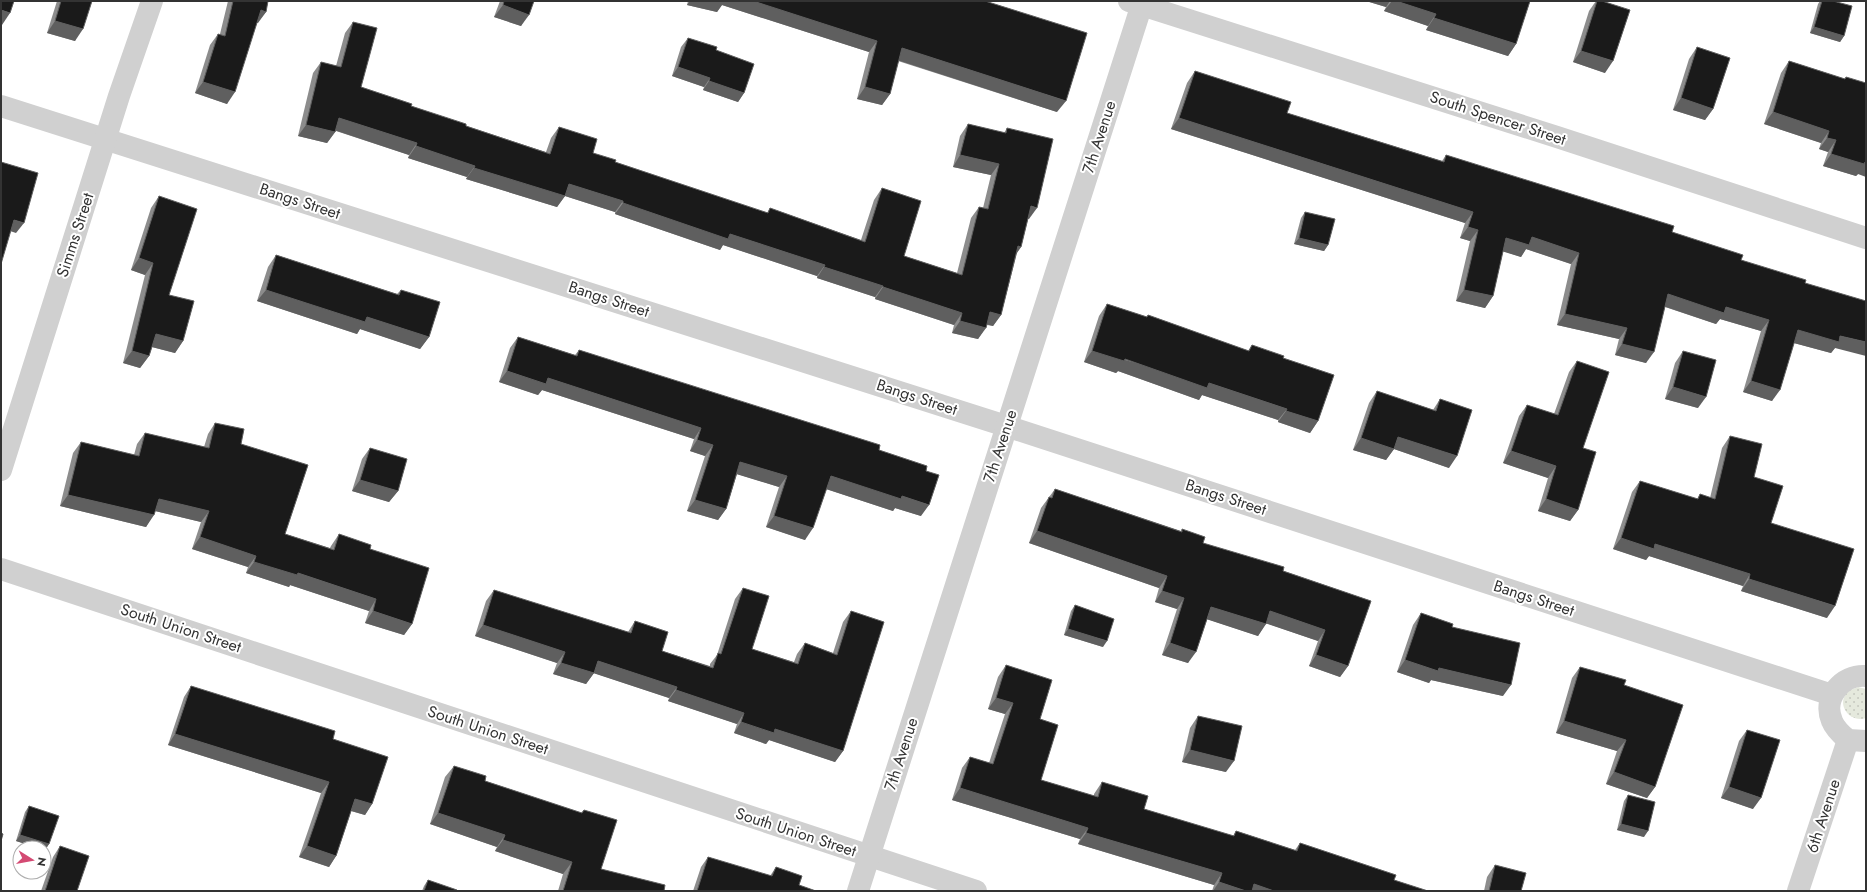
<svg xmlns="http://www.w3.org/2000/svg" width="1867" height="892" font-family="Jost,sans-serif">
<defs>
<pattern id="grass-dots" width="8" height="8" patternUnits="userSpaceOnUse"><rect width="8" height="8" fill="#e5e9dd"/><path d="M2 2h.1M6 6h.1" fill="none" stroke="#c5c8be" stroke-width="1.8" stroke-linecap="round"/></pattern>
</defs>
<rect width="100%" height="100%" fill="#fff"/>
<!-- grass -->
<path fill="url(#grass-dots)" d="M1858,687L1866,689V718C1850,724 1834,703 1849,691C1851,690 1855,688 1858,687Z"/>
<g fill="none" stroke-linecap="round" stroke-linejoin="round">
<!-- minor -->
<g stroke="#d0d0d0" stroke-width="22">
<path d="M1129,1L1557,137L1866,238"/>
<path d="M1,106L1006,426L1832,695"/>
<path d="M1,470L119,96L152,1"/>
<path d="M1,569L976,891"/>
<path d="M1866,676C1842,674 1822,698 1832,721C1835,729 1842,735 1848,740L1866,741"/>
<path d="M858,891L1143,1"/>
<path d="M1798,891L1848,740"/>
</g>
</g>
<!-- wall -->
<g fill="#8c8c8c">
<path d="M57,1H92L75,41L47,33Z"/>
<path d="M228,1H268L266,12L257,23L227,104L195,93L210,45L218,34H220Z"/>
<path d="M500,1H534L521,26L494,17Z"/>
<path d="M688,1H985L1057,112L898,61L890,94L882,105L857,99L869,52L722,5L717,12L687,5Z"/>
<path d="M1366,1H1530L1516,44L1508,56L1426,30L1428,26L1384,11L1386,7Z"/>
<path d="M1596,1H1602L1605,73L1573,62L1589,11Z"/>
<path d="M1820,1H1822L1844,36L1840,42L1810,33L1818,4Z"/>
<path d="M353,22L361,87L411,106L466,126L546,152L551,138L559,127L593,153L615,162L767,213L770,208L861,240L874,200L882,188L904,256L957,273L971,218L979,207L983,208L991,175L953,167L960,136L968,124L1004,133L1007,128L1029,219H1028L1021,247L1017,253L1001,315L993,326L987,325L978,339L952,333L954,325L875,299V297L817,278V276L723,245L720,250L615,214V212L565,196L557,207L466,179L467,177L408,158L409,155L336,131L327,143L298,136L313,73L321,62L336,66L345,33Z"/>
<path d="M688,38L716,50L744,93L738,102L703,90L704,87L672,76L681,47Z"/>
<path d="M1697,47L1713,109L1705,120L1673,110L1689,59Z"/>
<path d="M1789,61L1845,79L1846,77L1858,174L1856,176L1823,166L1828,152L1819,149L1821,143L1764,124L1781,73Z"/>
<path d="M1195,71L1287,113L1442,161L1446,155L1672,232L1741,260L1805,283L1835,348L1831,353L1794,343L1772,401L1743,392L1761,331L1720,319L1716,324L1665,307L1646,363L1615,355L1619,339L1557,325L1571,264L1526,249L1521,257L1503,251L1493,296L1485,308L1456,301L1470,241L1460,238L1465,223L1171,129L1187,83Z"/>
<path d="M159,196L169,295L183,341L175,353L152,347L149,356L140,368L123,363L145,275L131,270L151,208Z"/>
<path d="M1305,212L1328,245L1324,251L1294,244L1301,218Z"/>
<path d="M276,255L397,294L401,290L429,337L420,349L360,329L357,334L257,301L268,267Z"/>
<path d="M1107,304L1147,317L1148,315L1248,351L1252,345L1283,358L1318,421L1310,433L1278,422V420L1202,395L1199,400L1118,371L1116,373L1084,362L1099,316Z"/>
<path d="M518,337L575,355L579,350L879,450L926,471L921,516L895,508L893,511L826,489L805,540L766,527L779,487L737,474L726,509L718,520L687,511L705,456L690,451L694,439L542,390L538,395L499,382L510,348Z"/>
<path d="M1683,351L1698,408L1665,399L1675,363Z"/>
<path d="M1577,361L1583,448L1578,510L1570,521L1538,511L1548,478L1503,463L1519,416L1527,405L1554,414L1569,372Z"/>
<path d="M1377,391L1433,410L1440,399L1449,468L1394,449L1386,460L1353,450L1369,403Z"/>
<path d="M215,423L241,444L285,534L330,548L331,546L339,534L370,549L412,624L404,635L365,623L369,611L290,585L289,587L246,573L248,567L192,549L201,522L155,511L146,527L60,506L73,453L81,442L134,455L137,444L145,433L204,447L208,434Z"/>
<path d="M1730,436L1754,477L1771,523L1827,618L1741,591L1743,586L1649,556L1646,560L1613,549L1632,492L1640,481L1697,499L1700,494L1710,498L1722,448Z"/>
<path d="M370,448L398,491L389,502L352,491L362,459Z"/>
<path d="M1055,489L1181,531L1182,529L1203,543L1371,601L1348,666L1340,677L1309,666L1318,641L1266,623L1258,636L1207,619L1188,663L1162,655L1177,609L1155,602L1159,588L1029,543L1041,508Z"/>
<path d="M743,588L752,649L794,662L797,654L805,643L833,653L843,622L851,611L843,751L835,762L769,740L766,744L734,733L737,724L668,701L669,698L594,673L586,684L553,674L557,663L475,636L486,601L494,590L628,632L635,621L662,651L710,666V664L717,655L735,599Z"/>
<path d="M1075,605L1103,647L1064,635L1071,611Z"/>
<path d="M1421,613L1452,627L1503,696L1431,680L1429,683L1397,672L1413,625Z"/>
<path d="M1006,665L1040,719L1041,780L1094,796V794L1102,782L1144,809L1233,836L1236,831L1295,850L1300,843L1394,880L1428,891H1212L1214,885L1078,844L1080,839L952,800L962,768L970,757L989,763L1005,714L988,709L998,677Z"/>
<path d="M1580,667L1624,685L1655,787L1647,798L1606,784L1617,751L1556,733L1572,678Z"/>
<path d="M191,686L333,739L372,804L365,815L351,811L336,856L329,867L299,857L321,793L168,745L184,697Z"/>
<path d="M1198,716L1226,772L1182,762L1190,728Z"/>
<path d="M1747,730L1753,809L1721,798L1739,741Z"/>
<path d="M454,766L485,781L581,813L584,810L601,869L664,891H558L563,874L495,851L497,847L430,824L445,777Z"/>
<path d="M1628,795L1644,837L1617,830L1624,801Z"/>
<path d="M29,806L49,844L45,850H44V848H38L16,841L25,812Z"/>
<path d="M60,846L77,891H41L53,857Z"/>
<path d="M708,857L770,876L776,867L799,885L816,891H693L701,867Z"/>
<path d="M1495,865L1521,891H1484L1487,877Z"/>
<path d="M428,880L456,891H422L424,886Z"/>
</g>
<!-- shaded-wall -->
<g fill="#5f5f5f">
<path d="M690,1H753L877,41L869,52L722,5L717,12L687,5Z"/>
<path d="M1366,1H1390L1386,7Z"/>
<path d="M1392,1H1396L1436,14L1428,26L1384,11Z"/>
<path d="M503,5L529,15L521,26L494,17Z"/>
<path d="M1,10L10,13L2,25H1Z"/>
<path d="M261,10L266,12L258,23L253,22Z"/>
<path d="M1434,18L1516,44L1508,56L1426,30Z"/>
<path d="M55,21L83,29L75,41L47,33Z"/>
<path d="M1814,27L1844,36L1840,42L1810,33Z"/>
<path d="M902,48L1066,101L1057,112L894,59Z"/>
<path d="M1581,51L1613,61L1605,73L1573,62Z"/>
<path d="M678,67L710,78L704,87L672,76Z"/>
<path d="M709,81L744,93L738,102L703,90Z"/>
<path d="M203,82L235,92L227,104L195,93Z"/>
<path d="M865,87L890,94L882,105L857,99Z"/>
<path d="M1681,98L1713,109L1705,120L1673,110Z"/>
<path d="M1773,112L1829,131L1821,143L1764,124Z"/>
<path d="M339,118L417,143L409,155L331,129Z"/>
<path d="M1179,118L1473,212L1465,223L1171,129Z"/>
<path d="M306,125L335,132L327,143L298,136Z"/>
<path d="M1827,138L1836,140L1828,152L1819,149Z"/>
<path d="M416,146L475,166L467,177L408,158Z"/>
<path d="M1831,154L1866,162V177L1858,174L1856,176L1823,166Z"/>
<path d="M960,155L999,164L991,175L953,167Z"/>
<path d="M474,168L569,184L623,201L615,212L565,196L557,207L466,179Z"/>
<path d="M623,203L730,234L825,265L817,276L723,245L720,250L615,214Z"/>
<path d="M1031,206L1037,208L1029,219L1023,218Z"/>
<path d="M14,220L24,223L16,233L7,230Z"/>
<path d="M1468,227L1478,230L1470,241L1460,238Z"/>
<path d="M1532,237L1579,253L1571,264L1526,249L1521,257L1498,250L1506,238Z"/>
<path d="M1299,238L1328,245L1324,251L1294,244Z"/>
<path d="M1018,246L1021,247L1013,258Z"/>
<path d="M139,258L153,263L145,275L131,270Z"/>
<path d="M824,267L883,286L875,297L817,278Z"/>
<path d="M883,287L962,313L954,325L875,299Z"/>
<path d="M266,290L367,317L429,337L420,349L360,329L357,334L257,301Z"/>
<path d="M1464,290L1493,296L1485,308L1456,301Z"/>
<path d="M1668,294L1726,307L1769,320L1761,331L1720,319L1716,324L1660,305Z"/>
<path d="M990,312L1001,315L993,326L982,323Z"/>
<path d="M1565,314L1627,328L1619,339L1557,325Z"/>
<path d="M960,321L986,328L978,339L952,333Z"/>
<path d="M1798,330L1840,336L1866,342V356L1835,348L1831,353L1790,342Z"/>
<path d="M156,334L183,341L175,353L148,346Z"/>
<path d="M1622,344L1654,352L1646,363L1615,355Z"/>
<path d="M132,351L149,356L140,368L123,363Z"/>
<path d="M1092,351L1209,383L1287,409L1278,420L1202,395L1199,400L1118,371L1116,373L1084,362Z"/>
<path d="M507,371L548,378L701,428L694,439L542,390L538,395L499,382Z"/>
<path d="M1751,381L1780,390L1772,401L1743,392Z"/>
<path d="M1673,387L1706,397L1698,408L1665,399Z"/>
<path d="M1286,411L1318,421L1310,433L1278,422Z"/>
<path d="M1398,437L1457,456L1449,468L1394,449L1386,460L1353,450L1361,438Z"/>
<path d="M697,440L713,445L705,456L690,451Z"/>
<path d="M1511,451L1556,466L1548,478L1503,463Z"/>
<path d="M740,462L787,476L779,487L733,473Z"/>
<path d="M831,476L902,496L929,505L921,516L895,508L893,511L823,488Z"/>
<path d="M360,480L398,491L389,502L352,491Z"/>
<path d="M68,495L154,515L146,527L60,506Z"/>
<path d="M159,499L209,511L201,522L151,510Z"/>
<path d="M1546,499L1578,510L1570,521L1538,511Z"/>
<path d="M695,500L726,509L718,520L687,511Z"/>
<path d="M774,516L813,528L805,540L766,527Z"/>
<path d="M1037,531L1167,576L1159,588L1029,543Z"/>
<path d="M200,537L256,556L248,567L192,549Z"/>
<path d="M1621,538L1655,544L1750,574L1743,586L1649,556L1646,560L1613,549Z"/>
<path d="M254,562L298,573L376,599L369,611L290,585L289,587L246,573Z"/>
<path d="M1749,579L1835,606L1827,618L1741,591Z"/>
<path d="M1162,591L1184,598L1177,609L1155,602Z"/>
<path d="M1211,607L1266,624L1258,636L1203,618Z"/>
<path d="M373,611L412,624L404,635L365,623Z"/>
<path d="M1270,611L1325,630L1318,641L1262,622Z"/>
<path d="M483,625L565,652L557,663L475,636Z"/>
<path d="M1068,629L1107,641L1103,647L1064,635Z"/>
<path d="M1170,643L1196,652L1188,663L1162,655Z"/>
<path d="M1316,655L1348,666L1340,677L1309,666Z"/>
<path d="M1405,660L1511,685L1503,696L1431,680L1429,683L1397,672Z"/>
<path d="M598,661L677,687L669,698L590,672Z"/>
<path d="M561,663L594,673L586,684L553,674Z"/>
<path d="M676,690L744,713L737,724L668,701Z"/>
<path d="M996,698L1013,703L1005,714L988,709Z"/>
<path d="M1564,721L1626,740L1617,751L1556,733Z"/>
<path d="M741,722L775,729L843,751L835,762L769,740L766,744L734,733Z"/>
<path d="M175,734L329,782L321,793L168,745Z"/>
<path d="M1190,750L1234,761L1226,772L1182,762Z"/>
<path d="M1614,772L1655,787L1647,798L1606,784Z"/>
<path d="M1729,787L1761,798L1753,809L1721,798Z"/>
<path d="M960,788L1088,828L1080,839L952,800Z"/>
<path d="M355,799L372,804L365,815L348,810Z"/>
<path d="M438,813L505,835L497,847L430,824Z"/>
<path d="M1621,824L1648,831L1644,837L1617,830Z"/>
<path d="M1086,833L1222,873L1214,885L1078,844Z"/>
<path d="M20,835L49,844L45,850H44V848H38L16,841Z"/>
<path d="M503,840L572,862L563,874L495,851Z"/>
<path d="M307,846L336,856L329,867L299,857Z"/>
<path d="M1219,882L1246,891H1213Z"/>
<path d="M1254,884L1274,891H1250Z"/>
</g>
<!-- building -->
<g fill="#1a1a1a" stroke="#5f5f5f">
<path d="M1,1H14L10,13L1,10Z"/>
<path d="M61,1H92L83,29L55,21Z"/>
<path d="M233,1H268L266,12L261,10L235,92L203,82L218,34L225,36Z"/>
<path d="M504,1H534L529,15L503,5Z"/>
<path d="M753,1H985L1087,33L1066,101L902,48L890,94L865,87L877,41Z"/>
<path d="M1396,1H1530L1516,44L1434,18L1436,14Z"/>
<path d="M1597,1H1602L1630,10L1613,61L1581,51Z"/>
<path d="M1822,1H1833L1852,6L1844,36L1814,27Z"/>
<path d="M353,22L377,28L361,87L412,104L411,106L466,124V126L550,154L559,127L597,139L593,153L616,160L615,162L768,213L770,208L865,242L882,188L921,201L904,256L962,275L979,207L988,209L999,164L960,155L968,124L1006,133L1007,128L1053,139L1037,208L1031,206L1021,247L1018,246L1001,315L990,312L986,328L960,321L962,313L883,287V286L824,267L825,265L730,234L728,239L623,203V201L569,184L565,196L474,168L475,166L416,146L417,143L339,118L335,132L306,125L321,62L341,67Z"/>
<path d="M688,38L717,47L716,50L754,64L744,93L709,81L710,78L678,67Z"/>
<path d="M1697,47L1730,58L1713,109L1681,98Z"/>
<path d="M1789,61L1845,79L1846,77L1866,83V162H1865L1864,164L1831,154L1836,140L1827,138L1829,131L1773,112Z"/>
<path d="M1195,71L1291,102L1287,113L1444,162L1446,155L1674,226L1672,232L1743,255L1741,260L1806,280L1805,283L1866,301V342L1840,336L1839,342L1798,330L1780,390L1751,381L1769,320L1726,307L1724,313L1668,294L1654,352L1622,344L1627,328L1565,314L1579,253L1532,237L1529,245L1506,238L1493,296L1464,290L1478,230L1468,227L1473,212L1179,118Z"/>
<path d="M1,162L38,173L24,223L14,220L1,264Z"/>
<path d="M159,196L197,209L169,295L194,301L183,341L156,334L149,356L132,351L153,263L139,258Z"/>
<path d="M1305,212L1335,219L1328,245L1299,238Z"/>
<path d="M276,255L399,295L401,290L440,302L429,337L367,317L365,322L266,290Z"/>
<path d="M1107,304L1147,317L1148,315L1249,351L1252,345L1284,356L1283,358L1334,375L1318,421L1286,411L1287,409L1209,383L1207,388L1125,359L1124,361L1092,351Z"/>
<path d="M518,337L577,356L579,350L880,445L879,450L927,466L926,471L939,475L929,505L902,496L901,499L831,476L813,528L774,516L787,476L740,462L726,509L695,500L713,445L697,440L701,428L548,378L546,384L507,371Z"/>
<path d="M1683,351L1716,360L1706,397L1673,387Z"/>
<path d="M1577,361L1609,372L1583,448L1596,452L1578,510L1546,499L1556,466L1511,451L1527,405L1558,415Z"/>
<path d="M1377,391L1436,411L1440,399L1472,410L1457,456L1398,437L1394,449L1361,438Z"/>
<path d="M215,423L244,429L241,444L308,465L285,534L334,550L339,534L371,545L370,549L429,568L412,624L373,611L376,599L298,573L297,575L254,562L256,556L200,537L209,511L159,499L154,515L68,495L81,442L139,456L145,433L209,448Z"/>
<path d="M1730,436L1762,444L1754,477L1783,486L1771,523L1854,549L1835,606L1749,579L1750,574L1655,544L1654,549L1621,538L1640,481L1698,499L1700,494L1715,499Z"/>
<path d="M370,448L407,459L398,491L360,480Z"/>
<path d="M1055,489L1182,532V529L1205,537L1203,543L1284,567L1283,571L1371,601L1348,666L1316,655L1325,630L1270,611L1266,624L1211,607L1196,652L1170,643L1184,598L1162,591L1167,576L1037,531L1049,497L1052,498Z"/>
<path d="M743,588L769,596L752,649L798,664L805,643L837,655L851,611L884,622L843,751L775,729L774,733L741,722L744,713L676,690L677,687L598,661L594,673L561,663L565,652L483,625L494,590L631,633L635,621L668,632L662,651L713,668L718,653L721,654Z"/>
<path d="M1075,605L1114,619L1107,641L1068,629Z"/>
<path d="M1421,613L1453,624L1452,627L1520,643L1511,685L1439,668L1438,671L1405,660Z"/>
<path d="M1006,665L1052,680L1040,719L1058,725L1041,780L1098,797L1102,782L1148,796L1144,809L1234,836L1236,831L1297,851L1300,843L1396,875L1394,880L1428,891H1274L1254,884L1252,891H1246L1219,882L1222,873L1086,833L1088,828L960,788L970,757L993,764L1013,703L996,698Z"/>
<path d="M1580,667L1626,680L1624,685L1683,705L1655,787L1614,772L1626,740L1564,721Z"/>
<path d="M191,686L335,731L333,739L388,757L372,804L355,799L336,856L307,846L329,782L175,734Z"/>
<path d="M1198,716L1242,726L1234,761L1190,750Z"/>
<path d="M1747,730L1780,740L1761,798L1729,787Z"/>
<path d="M454,766L486,776L485,781L582,813L584,810L617,820L601,869L665,885L664,891H563L572,862L503,840L505,835L438,813Z"/>
<path d="M1628,795L1655,802L1648,831L1621,824Z"/>
<path d="M29,806L59,816L49,844L20,835Z"/>
<path d="M1,833L3,834L1,841Z"/>
<path d="M60,846L89,856L77,891H45Z"/>
<path d="M708,857L772,876L776,867L802,876L799,885L816,891H697Z"/>
<path d="M1495,865L1526,873L1521,891H1489Z"/>
<path d="M428,880L457,890L456,891H424Z"/>
</g>
<g text-anchor="middle" dominant-baseline="central" stroke-width="4" stroke-linejoin="round" paint-order="stroke">
<!-- street labels -->
<g font-size="16" fill="#333" stroke="#fff">
<text transform="translate(1498 118) rotate(18)">South Spencer Street</text>
<text transform="translate(1099 137) rotate(-72)">7th Avenue</text>
<text transform="translate(300 201) rotate(18)">Bangs Street</text>
<text transform="translate(75 235) rotate(-72)">Simms Street</text>
<text transform="translate(609 299) rotate(18)">Bangs Street</text>
<text transform="translate(917 397) rotate(18)">Bangs Street</text>
<text transform="translate(1000 446) rotate(-72)">7th Avenue</text>
<text transform="translate(1226 497) rotate(18)">Bangs Street</text>
<text transform="translate(1534 598) rotate(18)">Bangs Street</text>
<text transform="translate(181 628) rotate(18)">South Union Street</text>
<text transform="translate(488 730) rotate(18)">South Union Street</text>
<text transform="translate(901 754) rotate(-72)">7th Avenue</text>
<text transform="translate(1823 816) rotate(-72)">6th Avenue</text>
<text transform="translate(796 832) rotate(18)">South Union Street</text>
</g>
</g>
<!-- border -->
<rect width="1867" height="892" fill="none" stroke="#333333" stroke-width="4"/>
<!-- north arrow -->
<g transform="translate(32 860) rotate(101)"><circle r="19" fill="#ffffff" stroke="#adadad"/>
<path d="M0-3L7 15L0 10L-7 15Z" fill="#d44a73"/>
<text y="-6" font-size="11" font-weight="bold" text-anchor="middle" fill="#333333">N</text>
</g>
</svg>
